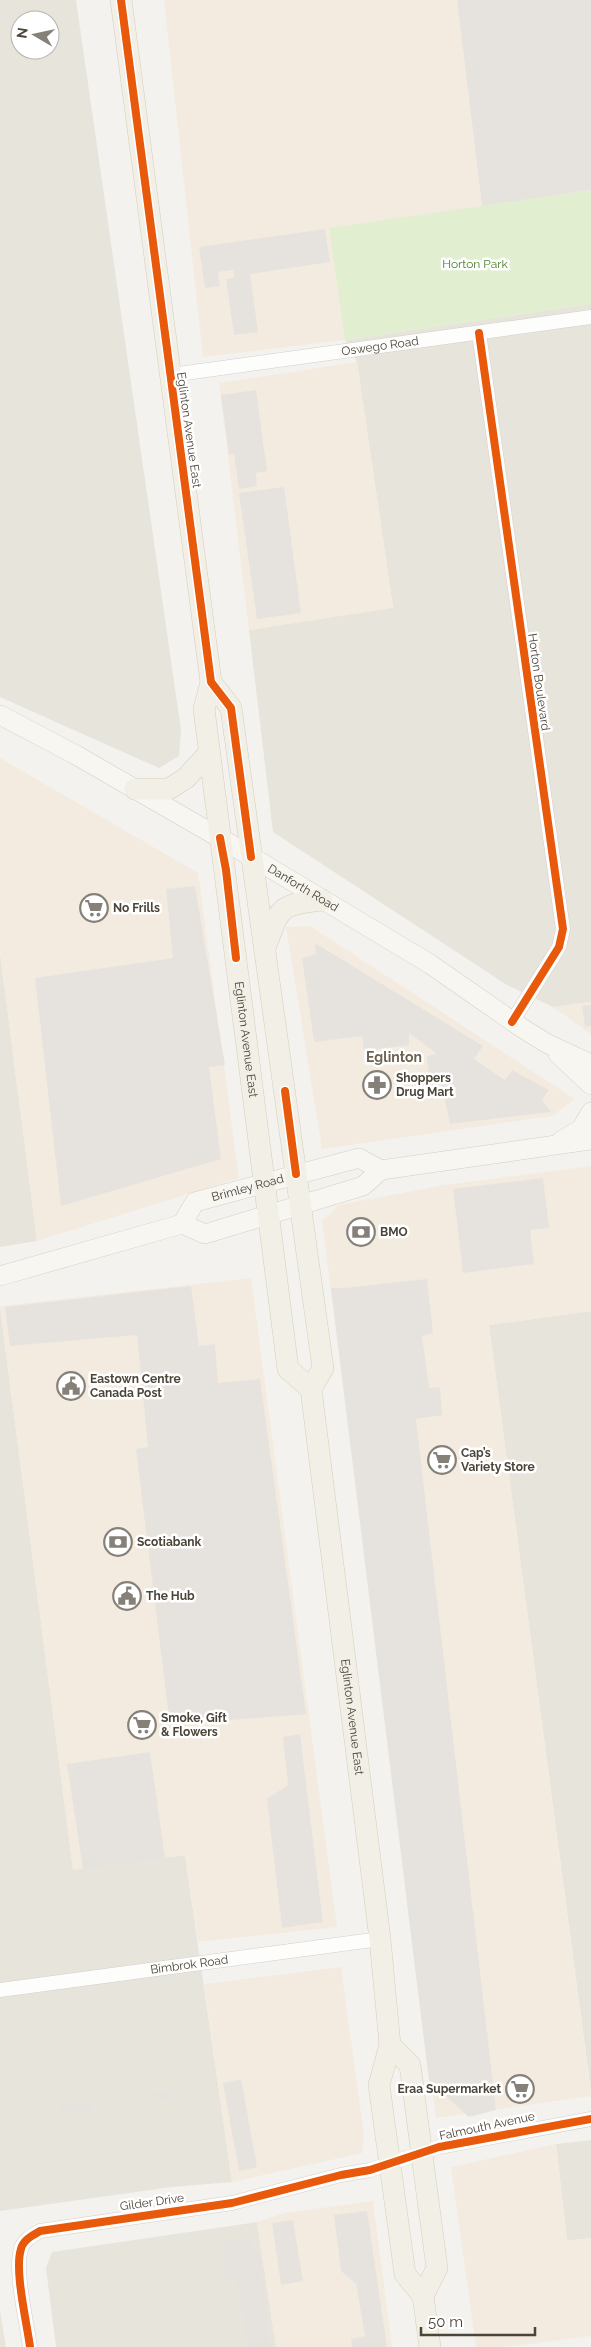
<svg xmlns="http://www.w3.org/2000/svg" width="591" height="2347" font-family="Raleway,sans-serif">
<rect width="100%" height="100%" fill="#f4f2ee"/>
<!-- residential -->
<g fill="#e7e4dc" fill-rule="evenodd">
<path d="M0,0H76L181,730L179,756L159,768L0,697ZM20,20H50V50H20Z"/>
<path d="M591,304V1002L553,1007L507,985L273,832L249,630L393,607L357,362L345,340Z"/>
<path d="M0,952L37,1241L0,1247Z"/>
<path d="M0,1307L73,1869L185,1855L232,2182L172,2187L0,2211Z"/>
<path d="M591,1311V2092L489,1325Z"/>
<path d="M591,2140V2238L567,2241L556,2144Z"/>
<path d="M257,2222L276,2347H56L46,2268L52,2252Z"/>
</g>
<!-- commercial -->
<g fill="#f3ebdf">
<path d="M164,0H457L482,206L329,228L345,340L203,357Z"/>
<path d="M357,362L393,608L249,630L219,383Z"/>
<path d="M0,758L198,873L239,1178L37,1241L0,952Z"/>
<path d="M310,926L575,1099L552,1116L322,1149L286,927Z"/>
<path d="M591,1002V1034L553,1007Z"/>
<path d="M591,1166V1311L489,1325L591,2096L436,2118L322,1221L339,1205L444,1185Z"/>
<path d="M251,1278L337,1927L198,1942L185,1855L73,1870L0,1306Z"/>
<path d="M341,1967L364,2135L362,2153L232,2182L204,1984Z"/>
<path d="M556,2144L567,2241L591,2238V2336L503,2347H476L451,2167Z"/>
<path d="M373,2201L392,2347H276L257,2222L284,2213Z"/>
</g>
<!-- industrial -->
<path fill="#e6e2de" d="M457,0H591V190L482,206Z"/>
<!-- education -->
<path fill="#eae5da" d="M0,2310L6,2347H0Z"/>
<!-- green -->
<path fill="#e1eecf" d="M591,190V304L345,340L329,228Z"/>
<!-- parking -->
<g fill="#e6e3df">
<path d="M530,0H540L566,174L554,166Z"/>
<path d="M325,229L330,262L250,274L258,332L234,335L226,279L234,278L233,270L218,272L220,286L205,288L199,247Z"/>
<path d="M256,390L267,471L256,473L257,486L239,489L234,454L229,455L221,395Z"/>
<path d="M284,487L301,613L257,619L239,493Z"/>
<path d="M195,886L225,1065L209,1067L221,1159L61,1206L35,978L173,958L166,889Z"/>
<path d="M315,943L483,1046L474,1059L505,1080L512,1070L549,1090L542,1100L551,1112L450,1124L442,1085L429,1084L427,1056L437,1054L409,1033V1045L364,1051L362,1036L314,1042L302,958L316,954Z"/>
<path d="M591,1005V1026L585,1027L582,1006Z"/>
<path d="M543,1178L549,1228L530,1230L534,1264L463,1273L453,1189Z"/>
<path d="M427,1279L433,1333L422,1336L429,1388L440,1387L442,1415L416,1419L496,2110L469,2117L429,2081L331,1288H344Z"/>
<path d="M191,1286L199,1346L215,1344L218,1383L260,1379L306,1714L170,1725L136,1449L148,1447L137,1335L10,1346L5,1307Z"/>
<path d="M300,1734L323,1922L282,1928L267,1799L288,1785L283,1737Z"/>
<path d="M150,1752L165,1858L83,1870L67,1764Z"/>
<path d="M241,2079L257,2167L239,2171L223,2083Z"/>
<path d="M170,2090L171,2099L154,2102L152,2092Z"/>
<path d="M92,2101L93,2112L59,2115L58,2105Z"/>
<path d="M367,2211L387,2347H352L351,2339L365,2336L356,2284L341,2271L334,2215Z"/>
<path d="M293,2220L303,2281L281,2285L272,2223Z"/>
<path d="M250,2238L253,2253L259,2251L271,2347H248L237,2281L225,2282L221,2242Z"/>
</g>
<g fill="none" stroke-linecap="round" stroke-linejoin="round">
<defs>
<g id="minor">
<path d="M479,333L563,929L559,947L512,1022"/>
<path id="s1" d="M171,375L591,317"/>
<path id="s2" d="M0,1990L380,1939"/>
<path d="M30,2347C27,2323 14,2270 21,2249C23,2240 33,2235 40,2231L232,2203L341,2175L370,2170L439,2147L591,2119"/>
</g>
<g id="secondary">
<path id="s3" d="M0,715L76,755L220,838L430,964L522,1028L546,1043L591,1064"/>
<path d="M558,1054L591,1085"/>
<path d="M561,1141L581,1129L591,1112"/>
<path id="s4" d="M182,1224L195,1202L359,1158L381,1170"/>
<path d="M0,1276L182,1224L205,1234L363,1186L381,1170L591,1140"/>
</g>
<g id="primary">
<path id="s5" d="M121,0L211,682L204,709L288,1369L311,1389"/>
<path id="s6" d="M211,682L231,708L323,1368L311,1389L380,1939L390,2045L379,2085L405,2274L423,2296L430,2347"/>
<path d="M135,789H169L186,778L209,753"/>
<path d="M265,948C281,907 277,905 322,900"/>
<path d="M390,2045L410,2065L437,2268L423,2296"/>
</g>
</defs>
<!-- minor casing -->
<use href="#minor" stroke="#d2d0cb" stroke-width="15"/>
<!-- secondary casing -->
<use href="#secondary" stroke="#d3cfc5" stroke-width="20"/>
<!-- primary casing -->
<use href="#primary" stroke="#d6cebb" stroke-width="22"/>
<!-- minor -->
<use href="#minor" stroke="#fdfdfc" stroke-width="14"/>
<!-- secondary -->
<use href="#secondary" stroke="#f7f6f1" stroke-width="19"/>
<!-- primary -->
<use href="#primary" stroke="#f2efe6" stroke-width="21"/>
<defs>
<g id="cycleway">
<path d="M121,0L211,682L231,708L251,857"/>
<path d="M479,333L563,929L559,947L512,1022"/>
<path d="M220,838L226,870L236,958"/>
<path d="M285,1091L296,1174"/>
<path d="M30,2347C27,2323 14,2270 21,2249C23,2240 33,2235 40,2231L232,2203L341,2175L370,2170L439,2147L591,2119"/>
</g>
</defs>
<!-- cycleway casing -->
<use href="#cycleway" stroke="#fff" stroke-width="11"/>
<!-- cycleway -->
<use href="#cycleway" stroke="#e8590c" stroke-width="8"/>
</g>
<!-- icons -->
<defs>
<symbol id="supermarket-ring" viewBox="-11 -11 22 22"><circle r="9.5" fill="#fff" stroke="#868178" stroke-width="1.5"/><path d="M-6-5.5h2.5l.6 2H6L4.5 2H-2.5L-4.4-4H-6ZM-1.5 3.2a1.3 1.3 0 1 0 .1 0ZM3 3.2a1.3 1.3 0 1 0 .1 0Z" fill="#868178"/></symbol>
<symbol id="pharmacy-ring" viewBox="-11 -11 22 22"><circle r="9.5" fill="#fff" stroke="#868178" stroke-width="1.5"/><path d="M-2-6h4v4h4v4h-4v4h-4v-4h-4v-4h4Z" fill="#868178"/></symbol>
<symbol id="bank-ring" viewBox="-11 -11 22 22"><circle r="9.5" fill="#fff" stroke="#868178" stroke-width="1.5"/><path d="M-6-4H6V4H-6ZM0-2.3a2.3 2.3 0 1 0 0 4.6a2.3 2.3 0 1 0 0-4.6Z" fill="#868178"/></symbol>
<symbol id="civic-ring" viewBox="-11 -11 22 22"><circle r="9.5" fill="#fff" stroke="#868178" stroke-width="1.5"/><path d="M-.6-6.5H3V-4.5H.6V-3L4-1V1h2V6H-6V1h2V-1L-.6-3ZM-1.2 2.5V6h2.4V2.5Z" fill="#868178"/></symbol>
</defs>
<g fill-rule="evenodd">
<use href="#supermarket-ring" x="78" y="892" width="32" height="32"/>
<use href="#pharmacy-ring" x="361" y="1069" width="32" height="32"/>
<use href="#bank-ring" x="345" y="1216" width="32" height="32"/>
<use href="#civic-ring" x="55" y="1370" width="32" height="32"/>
<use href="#supermarket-ring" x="426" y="1444" width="32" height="32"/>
<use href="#bank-ring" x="102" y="1526" width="32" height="32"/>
<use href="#civic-ring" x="111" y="1580" width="32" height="32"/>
<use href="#supermarket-ring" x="126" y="1709" width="32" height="32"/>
<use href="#supermarket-ring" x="504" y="2073" width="32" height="32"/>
</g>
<g text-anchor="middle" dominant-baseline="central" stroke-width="5" stroke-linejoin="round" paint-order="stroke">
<!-- park labels -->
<g font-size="12" fill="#4a7f2a" stroke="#fff">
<text x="475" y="264">Horton Park</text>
</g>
<!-- street labels -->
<g font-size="12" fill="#4b4439" stroke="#fff">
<text stroke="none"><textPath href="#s1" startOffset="211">Oswego Road</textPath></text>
<text transform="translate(189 430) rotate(82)">Eglinton Avenue East</text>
<text transform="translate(539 682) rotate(82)">Horton Boulevard</text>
<text stroke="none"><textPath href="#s3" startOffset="349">Danforth Road</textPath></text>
<text stroke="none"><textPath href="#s5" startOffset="1049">Eglinton Avenue East</textPath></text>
<text stroke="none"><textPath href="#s4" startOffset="80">Brimley Road</textPath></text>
<text stroke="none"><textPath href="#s6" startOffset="1054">Eglinton Avenue East</textPath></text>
<text stroke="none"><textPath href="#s2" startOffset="191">Bimbrok Road</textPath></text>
<text transform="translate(487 2126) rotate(-12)">Falmouth Avenue</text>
<text transform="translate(152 2202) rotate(-8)">Gilder Drive</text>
</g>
<!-- poi labels -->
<g font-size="12" font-weight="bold" fill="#4b4439" stroke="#fff" text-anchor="start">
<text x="113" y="908">No Frills</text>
<text x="396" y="1078">Shoppers<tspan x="396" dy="14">Drug Mart</tspan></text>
<text x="380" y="1232">BMO</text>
<text x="90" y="1379">Eastown Centre<tspan x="90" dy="14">Canada Post</tspan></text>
<text x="461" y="1453">Cap’s<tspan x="461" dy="14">Variety Store</tspan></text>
<text x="137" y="1542">Scotiabank</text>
<text x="146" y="1596">The Hub</text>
<text x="161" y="1718">Smoke, Gift<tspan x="161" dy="14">&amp; Flowers</tspan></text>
<text x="501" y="2089" text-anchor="end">Eraa Supermarket</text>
</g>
<!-- neighbourhood labels -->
<g font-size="14" font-weight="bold" fill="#6e6250" stroke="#fff">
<text x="394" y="1057">Eglinton</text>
</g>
</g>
<!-- north arrow -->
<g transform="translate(35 35) rotate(279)"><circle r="24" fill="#ffffff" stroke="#b7b4b0"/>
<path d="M0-4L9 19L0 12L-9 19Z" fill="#868178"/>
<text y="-8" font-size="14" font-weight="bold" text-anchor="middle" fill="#4b4439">N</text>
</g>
<!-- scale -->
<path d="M421 2327v8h114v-8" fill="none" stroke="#4b4439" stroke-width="2.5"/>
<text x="428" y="2327" font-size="15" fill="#4b4439" stroke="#ffffff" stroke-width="4" paint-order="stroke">50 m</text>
</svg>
